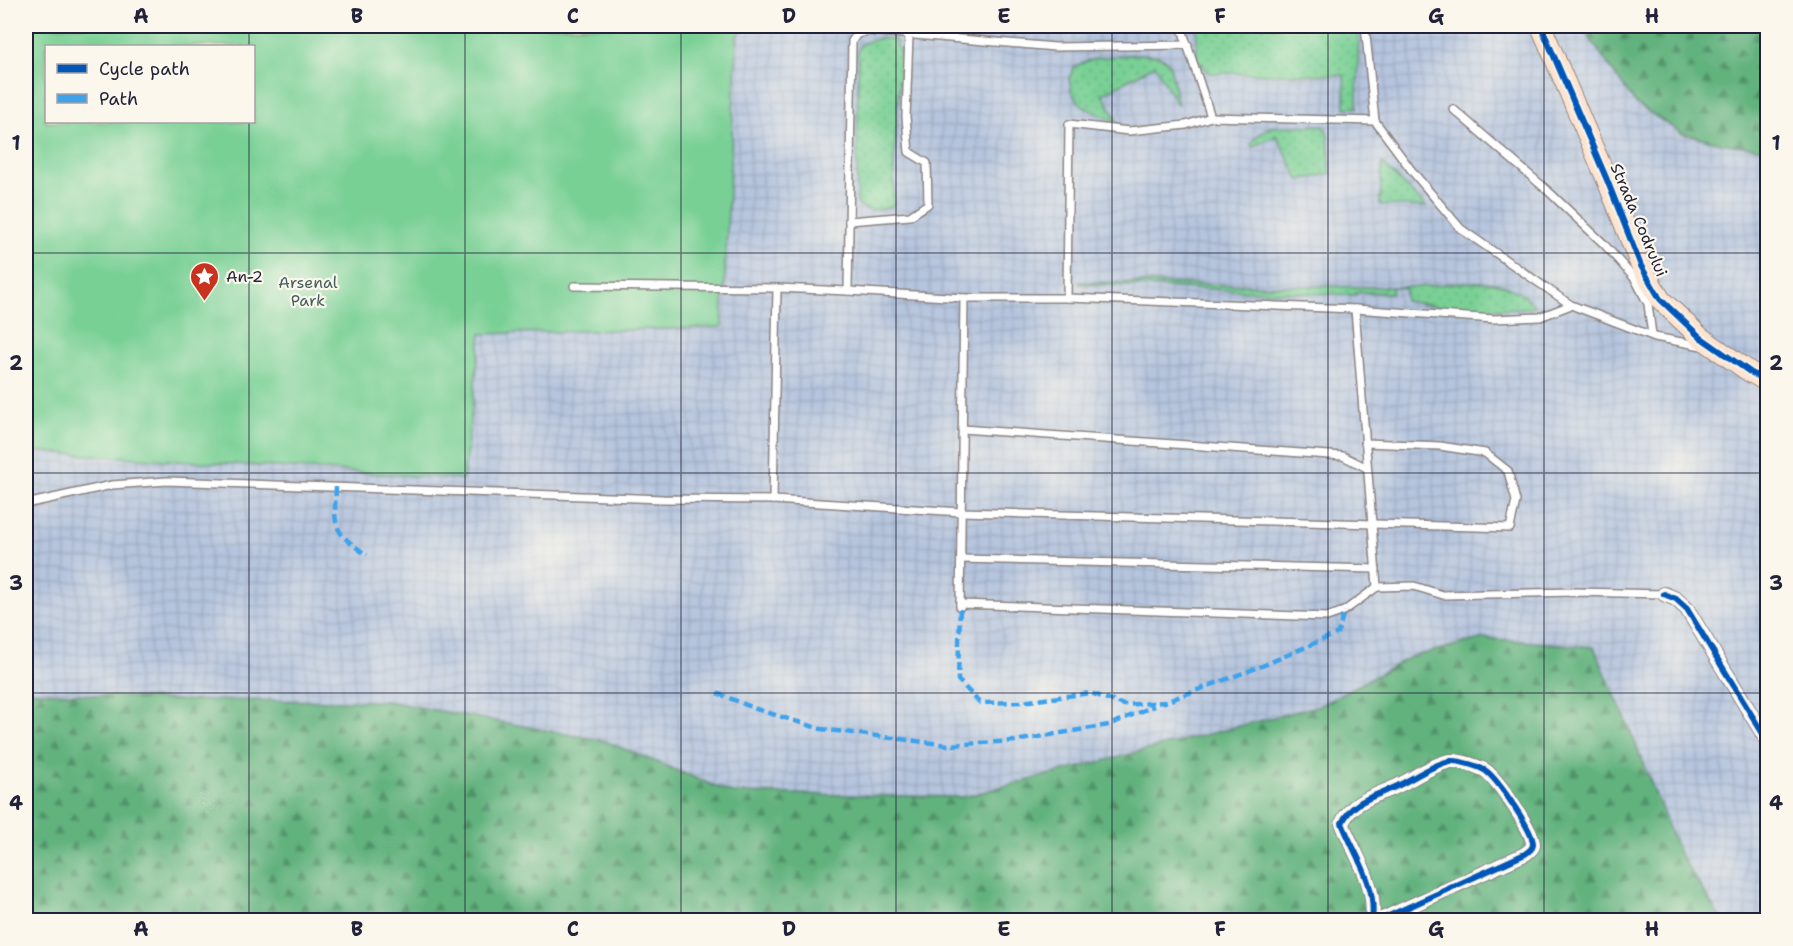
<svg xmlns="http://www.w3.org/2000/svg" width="1793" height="946" font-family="'Shantell Sans',sans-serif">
<defs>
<pattern id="industrial-grid" width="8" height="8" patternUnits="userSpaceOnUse" patternTransform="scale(1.5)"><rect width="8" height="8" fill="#b6c5de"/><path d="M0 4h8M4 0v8" fill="none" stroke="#9ca9bf"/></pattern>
<pattern id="grass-dots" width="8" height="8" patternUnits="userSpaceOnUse" patternTransform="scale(1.5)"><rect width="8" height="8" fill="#79d095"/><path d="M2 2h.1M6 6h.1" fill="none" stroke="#68b281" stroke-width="1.8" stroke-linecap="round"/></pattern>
<pattern id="forest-firs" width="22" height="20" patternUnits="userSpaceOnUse" patternTransform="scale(1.5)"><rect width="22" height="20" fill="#62b27e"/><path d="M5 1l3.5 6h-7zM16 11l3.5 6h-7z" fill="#509068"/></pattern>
</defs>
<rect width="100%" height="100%" fill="#fbf7ec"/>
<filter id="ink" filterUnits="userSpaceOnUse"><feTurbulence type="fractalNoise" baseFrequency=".0167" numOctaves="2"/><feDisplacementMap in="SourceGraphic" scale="12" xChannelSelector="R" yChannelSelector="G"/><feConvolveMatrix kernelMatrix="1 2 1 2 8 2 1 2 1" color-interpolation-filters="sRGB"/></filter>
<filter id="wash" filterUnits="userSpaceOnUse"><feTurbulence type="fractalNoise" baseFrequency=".008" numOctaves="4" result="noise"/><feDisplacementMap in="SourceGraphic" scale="24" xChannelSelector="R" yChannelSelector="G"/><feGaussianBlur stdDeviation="1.35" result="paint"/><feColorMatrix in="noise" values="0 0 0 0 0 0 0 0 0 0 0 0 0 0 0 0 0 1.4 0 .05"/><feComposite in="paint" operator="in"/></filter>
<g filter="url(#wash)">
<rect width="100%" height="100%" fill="#f4e4c9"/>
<!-- industrial -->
<path fill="url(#industrial-grid)" d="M703,26H1581L1635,103L1681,133L1767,149V920H1728L1719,916L1679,853L1630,730L1411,657L1321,705L963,797L732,793L605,741L179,700L26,691V385Z"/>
<!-- grass -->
<g fill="url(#grass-dots)" stroke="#4e7968" stroke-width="1.5">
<path d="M1197,26H1359L1357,108H1345L1344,75L1209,73L1197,59Z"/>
<path d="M879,38L895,40L901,56L894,168V203L893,206C881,210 865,214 857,203L858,50L861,44Z"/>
<path d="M1141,54L1159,56L1167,60L1171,70L1178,106L1155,65L1103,94L1118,123L1083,107L1072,93L1069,78L1074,67L1087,61L1098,58Z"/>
<path d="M1323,125L1328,135L1331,174L1299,180L1277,136L1252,147L1251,144C1256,136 1262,131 1271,127Z"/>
<path d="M1382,163L1426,207L1380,205Z"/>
<path d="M1080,282C1190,284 1300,287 1409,287C1434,287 1458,281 1482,282C1500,282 1524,291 1535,306L1532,308L1491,309L1441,307L1405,301V288L1393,287L1391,293L1356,292V295L1080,284Z"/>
</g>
<!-- forest -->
<g fill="url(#forest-firs)" stroke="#426a5c" stroke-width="1.5">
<path d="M1581,26H1767V149L1725,144L1681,133L1635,103Z"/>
<path d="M1484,638L1594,647L1630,730L1679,853L1719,916L1728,920H26V691L179,700L386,701L605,741L732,793L963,797L1321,705L1411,657Z"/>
</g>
<!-- park -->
<path fill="#79d095" stroke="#4e7968" stroke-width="1.5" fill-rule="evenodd" d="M26,26H746L737,36L722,327L481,334L463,479L26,451ZM46,46H254V122H46Z"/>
</g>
<g filter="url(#ink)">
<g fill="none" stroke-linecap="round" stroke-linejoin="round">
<defs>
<g id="lane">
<path d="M1181,26L1211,117"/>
<path d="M1365,26L1375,121"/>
<path d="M1453,109L1547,190L1604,244L1635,279L1648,304L1652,335"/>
<path d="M849,221L910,216L928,204L927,163L909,152L906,117L909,35"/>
<path d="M574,286L777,288L848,291L964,298H1067L1355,309L1494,319L1540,317L1571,305"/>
<path d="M848,291L852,41L857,34L868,31L1055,47L1188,45"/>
<path d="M1067,298L1069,124L1129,131L1186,125L1211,117L1375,121L1412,171L1461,229L1571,305L1655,337L1702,346"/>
<path d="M1355,309L1377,587"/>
<path d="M962,429L1343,456L1367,468"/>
<path d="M773,500L961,512L1510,528L1516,501L1508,471L1485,453L1440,446L1365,443"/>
<path d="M26,504L112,485L167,481L663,499L773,500L777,288"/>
<path d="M961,559L1376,569"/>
<path d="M1377,587L1414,586L1443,595L1575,592L1664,594"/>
<path d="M960,604L1327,617L1344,611L1377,587"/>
<path d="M960,607L964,298"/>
</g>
<g id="street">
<path d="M1664,594L1676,599L1687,609L1768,742"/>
<path d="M1372,920C1377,884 1355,856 1342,823C1352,801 1373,797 1393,788C1409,781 1435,763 1451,761C1459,760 1480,767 1486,771C1498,780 1533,831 1533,844C1533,849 1529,851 1525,854L1380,920"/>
</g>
<path id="secondary" d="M1541,26L1607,180L1641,266L1660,299L1700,337L1750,372L1768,382"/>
</defs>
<!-- lane casing -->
<use href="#lane" stroke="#8b8382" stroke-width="10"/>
<!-- street casing -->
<use href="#street" stroke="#8b8382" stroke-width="16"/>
<!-- secondary casing -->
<use href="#secondary" stroke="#8b8382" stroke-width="22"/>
<!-- lane -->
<use href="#lane" stroke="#fff" stroke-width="7"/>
<!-- street -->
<use href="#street" stroke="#fff" stroke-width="14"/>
<!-- secondary -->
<use href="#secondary" stroke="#fde4d1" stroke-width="20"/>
<!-- quiet -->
<g stroke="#3ea2ec" stroke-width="4.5" stroke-dasharray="9 4.5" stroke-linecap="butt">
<path d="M336,487C334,528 332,531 367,555"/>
<path d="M960,609L958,680L980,703L1021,702L1091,693L1124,705L1165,702L1262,666L1338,633L1344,611"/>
<path d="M717,693L756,709L821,729L948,745L1015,741L1109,725L1154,706"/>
</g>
<defs>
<g id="cycleway">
<path d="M1541,26L1607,180L1641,266L1660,299L1700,337L1750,372L1768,382"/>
<path d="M1664,594L1676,599L1687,609L1768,742"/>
<path d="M1372,920C1377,884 1355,856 1342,823C1352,801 1373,797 1393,788C1409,781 1435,763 1451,761C1459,760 1480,767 1486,771C1498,780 1533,831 1533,844C1533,849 1529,851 1525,854L1380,920"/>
</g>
</defs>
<!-- cycleway casing -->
<use href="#cycleway" stroke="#fbf7ec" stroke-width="10"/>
<!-- cycleway -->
<use href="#cycleway" stroke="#0057b8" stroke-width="6"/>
</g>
</g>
<!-- grid -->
<path fill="none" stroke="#22223b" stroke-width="1.5" stroke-opacity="0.55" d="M249,26V46M465,26V920M681,26V920M896,26V920M1112,26V920M1328,26V920M1544,26V920M249,122V920M26,253H1768M26,473H1768M26,693H1768"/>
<!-- icons -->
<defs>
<symbol id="sight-pin" viewBox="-11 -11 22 30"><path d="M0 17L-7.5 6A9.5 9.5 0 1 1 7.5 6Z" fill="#c8321e" stroke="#fbf7ec"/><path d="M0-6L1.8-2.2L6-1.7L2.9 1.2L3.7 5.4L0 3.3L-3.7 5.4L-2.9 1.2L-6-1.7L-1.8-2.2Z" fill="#fff"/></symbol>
</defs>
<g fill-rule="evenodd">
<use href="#sight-pin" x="188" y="260" width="33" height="45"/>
</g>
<g text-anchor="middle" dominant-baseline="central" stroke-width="4.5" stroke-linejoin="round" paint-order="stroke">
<!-- street labels -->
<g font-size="16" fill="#22223b" stroke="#fbf7ec">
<text transform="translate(1639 220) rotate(67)">Strada Codrului</text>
</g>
<!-- poi labels -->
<g font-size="16" fill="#22223b" stroke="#fbf7ec" text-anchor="start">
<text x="226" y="276">An-2</text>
</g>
<!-- park labels -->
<g font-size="16" fill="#405f5a" stroke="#fbf7ec">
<text x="308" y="282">Arsenal<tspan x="308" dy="18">Park</tspan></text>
</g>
</g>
<!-- margin -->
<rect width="1793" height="946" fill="none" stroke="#fbf7ec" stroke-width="66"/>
<!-- legend -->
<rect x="45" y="45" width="210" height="78" fill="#fbf7ec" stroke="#a4a2a5" stroke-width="1.5"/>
<rect x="57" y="64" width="30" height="9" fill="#0057b8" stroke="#a4a2a5" stroke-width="1.5"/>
<text x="99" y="75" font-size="18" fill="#22223b">Cycle path</text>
<rect x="57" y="94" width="30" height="9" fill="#3ea2ec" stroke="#a4a2a5" stroke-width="1.5"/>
<text x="99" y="105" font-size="18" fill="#22223b">Path</text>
<rect x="33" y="33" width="1727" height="880" fill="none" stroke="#22223b" stroke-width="2"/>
<g font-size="20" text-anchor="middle" font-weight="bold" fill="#22223b">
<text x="141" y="23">A</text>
<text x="357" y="23">B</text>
<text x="573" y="23">C</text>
<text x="789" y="23">D</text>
<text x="1004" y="23">E</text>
<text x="1220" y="23">F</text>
<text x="1436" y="23">G</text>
<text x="1652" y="23">H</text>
<text x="16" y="150">1</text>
<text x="1776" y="150">1</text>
<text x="16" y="370">2</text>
<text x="1776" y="370">2</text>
<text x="16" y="590">3</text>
<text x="1776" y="590">3</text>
<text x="16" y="810">4</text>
<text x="1776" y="810">4</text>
<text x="141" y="936">A</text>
<text x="357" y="936">B</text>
<text x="573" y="936">C</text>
<text x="789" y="936">D</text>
<text x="1004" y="936">E</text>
<text x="1220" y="936">F</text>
<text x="1436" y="936">G</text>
<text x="1652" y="936">H</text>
</g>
</svg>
